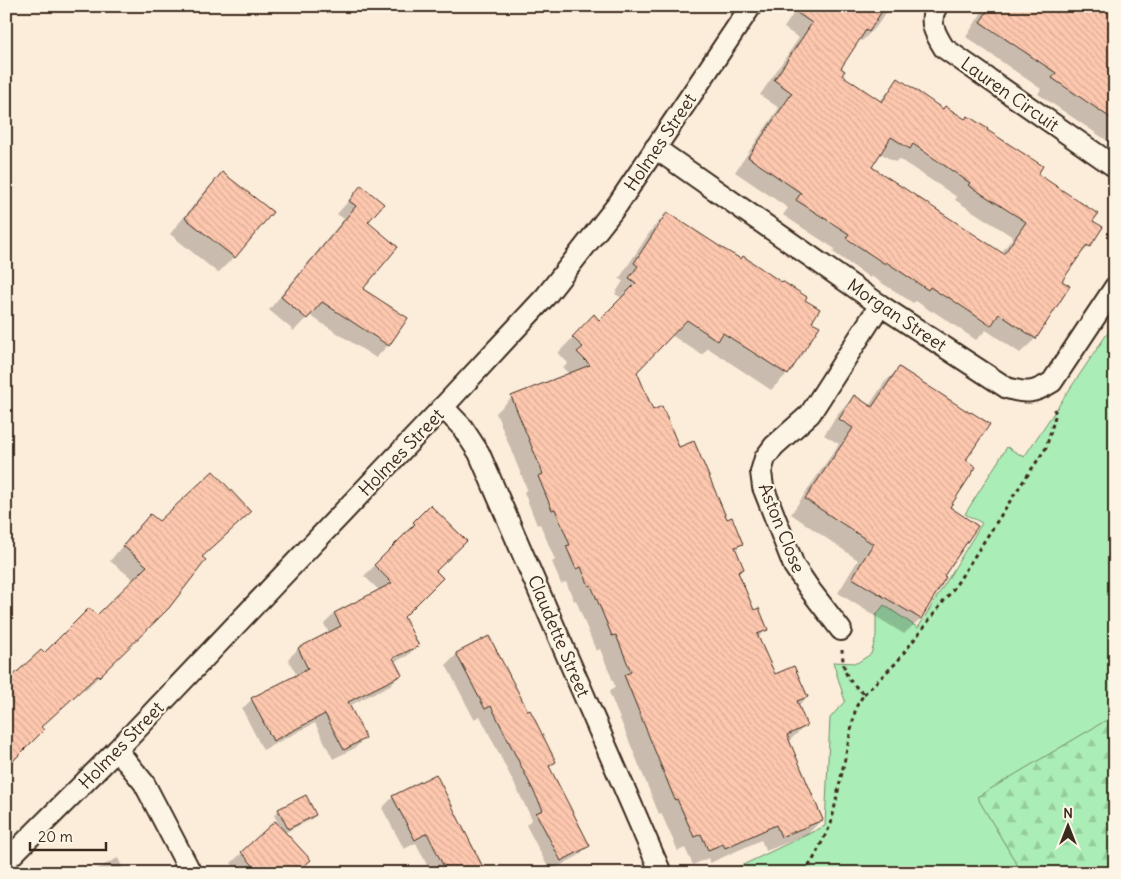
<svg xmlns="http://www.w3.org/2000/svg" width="1121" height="879" font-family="Delius,sans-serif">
<defs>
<pattern id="forest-firs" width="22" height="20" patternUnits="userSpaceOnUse" patternTransform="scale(1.25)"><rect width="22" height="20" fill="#abedb6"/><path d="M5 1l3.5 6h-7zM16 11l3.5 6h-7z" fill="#94cb9c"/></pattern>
<pattern id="building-back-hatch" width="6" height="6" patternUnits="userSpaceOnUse" patternTransform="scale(1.25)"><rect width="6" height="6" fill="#fec8af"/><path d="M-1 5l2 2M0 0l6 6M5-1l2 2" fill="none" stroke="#dbac96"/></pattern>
</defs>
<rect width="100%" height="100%" fill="#fcecda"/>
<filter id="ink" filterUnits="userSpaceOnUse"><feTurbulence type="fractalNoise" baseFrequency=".02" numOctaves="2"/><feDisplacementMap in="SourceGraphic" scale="10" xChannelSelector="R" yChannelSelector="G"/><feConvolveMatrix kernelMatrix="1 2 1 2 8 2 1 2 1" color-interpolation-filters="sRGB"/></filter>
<g filter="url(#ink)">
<!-- forest -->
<path fill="url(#forest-firs)" stroke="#738c6a" d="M1115,419V873H825Z"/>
<!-- green -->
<path fill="#abedb6" stroke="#738c6a" d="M1115,322V715L977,797L1022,873H726L825,826L830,718L845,701L833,662L857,663L871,654L876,637V615L884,605L918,628L982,523L965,514L1007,447L1024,457Z"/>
<!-- shadow -->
<g fill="#0003" fill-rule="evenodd">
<path d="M798,6H883L888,10L876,27L862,41L859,39L839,69L840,75L879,102L899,80L1036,174L1091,221L1089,246L1076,259L1061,281L1068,286L1035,339L1020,353L986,330L976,340L933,311L932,312L916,301L913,303L871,276L870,278L833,252L835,249L783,215L788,208L735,172L779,108L760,95L799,38L784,28ZM880,153L895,162L899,159L957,197L955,200L1013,237L1001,254L870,167Z"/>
<path d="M986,6H1115V146L1038,94L1041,89L966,37Z"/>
<path d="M223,173L234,257L218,273L170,234L207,189Z"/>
<path d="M361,187L367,222L361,289L388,345L376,358L309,315L294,331L269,310L344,219L337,214Z"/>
<path d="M667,213L803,300L811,322L818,327L787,374L771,390L708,348L702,355L671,335L635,372L652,412L742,544L735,550L743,569L738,574L753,611L766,629L758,638L774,676L807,697L798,706L806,725L788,742L822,819L807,835L766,851L761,840L710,863L708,858L693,865L685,848L678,851L661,813L659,814L609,692L615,686L600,649L596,651L576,600L574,601L566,582L561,584L552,562L555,560L540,524L537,525L524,492L527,489L496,413L512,397L569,374L563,368L568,363L558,353L579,331L599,321L622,298L615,294L623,281L619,279L652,229Z"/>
<path d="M899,368L964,460L948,507L942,576L945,578L920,619L904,634L838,593L858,560L791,514L839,444L824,435L839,412L854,397L869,406L884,383Z"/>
<path d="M430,507L434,571L402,617L417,646L407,656L394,662L400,675L390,685L349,706L365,738L355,748L333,759L315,723L263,750L242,709L252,699L297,676L288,659L298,649L329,633L324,624L334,614L380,591L364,576L406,535L404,533Z"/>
<path d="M150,515L201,557L129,647L85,690L44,654L97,617L134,580L110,561L136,529Z"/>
<path d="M488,638L527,713L555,762L549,768L588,846L578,856L550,871L526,825L532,819L480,716L474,719L446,665L457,654Z"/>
<path d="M393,797L485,873H431L416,843L404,849L382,808Z"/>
<path d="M279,810L315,815L310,820L284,833L295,873H240L231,863L277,821L274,815Z"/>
<path d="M118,858L125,873H89Z"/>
</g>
<!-- building -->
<g fill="url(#building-back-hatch)" stroke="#3b2a1e" fill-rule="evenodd">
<path d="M787,6H885L869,32L866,30L841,68L845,71L842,75L882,102L898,78L943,109L945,106L965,119L968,116L988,129L987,130L1043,166L1038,174L1098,214L1093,221L1103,227L1090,247L1087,245L1062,281L1070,286L1036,339L999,314L991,326L948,297L947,298L930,287L928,290L886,262L885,264L846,238L849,234L796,200L801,193L748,157L792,93L774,80L812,23ZM891,137L910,149L913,144L970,183L968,185L1026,222L1004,254L872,167Z"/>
<path d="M991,6H1115V121L1052,78L1056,73L980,22Z"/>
<path d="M222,172L273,212L235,258L185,218Z"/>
<path d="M361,185L384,204L368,222L398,247L363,289L408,318L389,346L322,302L307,319L281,297L356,206L349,201Z"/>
<path d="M667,212L722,248L741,259L743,256L781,282L782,281L807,297L805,300L820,309L812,322L820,326L788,375L723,333L718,341L687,320L637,372L653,410L662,406L679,447L694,441L727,519L732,517L743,544L735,547L744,569L738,572L754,610L759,608L768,630L757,634L775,674L794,666L808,697L797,701L807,726L787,735L823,820L781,837L776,825L725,848L723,844L708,850L701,834L694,837L677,799L675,800L624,675L631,672L616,635L612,636L591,585L589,586L581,567L576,569L566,546L570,545L555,509L552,510L538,476L543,474L511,396L590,365L577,352L583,347L572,337L594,314L599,320L636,283L629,278L638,266L634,263Z"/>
<path d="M899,367L970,413L971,412L990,424L966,460L976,467L950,507L978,526L944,576L946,577L921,619L852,578L873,544L805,499L853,428L839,419L854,395L872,407Z"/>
<path d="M213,471L251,512L202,557L206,560L169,608L99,677L97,676L41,727L44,730L6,768V682L41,650L44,653L89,608L97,615L147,566L123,546L150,514L159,521Z"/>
<path d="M430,505L467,541L436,571L443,578L404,617L419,646L393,658L402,675L348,702L366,738L344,750L325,714L273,741L251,698L308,669L298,648L341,626L334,613L392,583L374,565L415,524L413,522Z"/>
<path d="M489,636L528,711L530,710L556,762L549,766L590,846L561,861L536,813L543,810L491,706L485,709L456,653Z"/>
<path d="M436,774L458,818L486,873H447L427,833L415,840L392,796Z"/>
<path d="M306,795L316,815L288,829L278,809Z"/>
<path d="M275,821L311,860L296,873H260L241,852Z"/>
</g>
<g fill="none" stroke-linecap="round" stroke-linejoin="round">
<defs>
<g id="street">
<path d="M937,6C927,21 936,35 944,48L1115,167"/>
<path d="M655,148L880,305L1007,388C1027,394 1034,393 1052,382L1115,287"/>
<path d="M443,407L462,427L479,453L661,873"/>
<path d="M841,630L811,591L794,566L763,487L761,472L765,458L774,446L810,414L880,305"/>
<path d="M117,750L144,783L191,873"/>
<path d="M6,861L117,750L443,407L546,296L618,204L751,6"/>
</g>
</defs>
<!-- street casing -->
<use href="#street" stroke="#3b2a1e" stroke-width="24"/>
<!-- path -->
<g stroke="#3b2a1e" stroke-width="3" stroke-dasharray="4 4" stroke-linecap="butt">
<path d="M864,694L896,663L954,588L1014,495L1046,448L1056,413L1053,408"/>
<path d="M804,873L813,860L831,824L856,707L864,694C846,678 844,675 842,650"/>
</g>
<!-- street -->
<use href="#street" stroke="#fcf5e5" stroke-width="20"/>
</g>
</g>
<g text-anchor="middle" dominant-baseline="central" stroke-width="4.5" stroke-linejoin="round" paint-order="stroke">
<!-- street labels -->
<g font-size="18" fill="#3b2a1e" stroke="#fcf5e5">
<text transform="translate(1010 94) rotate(35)">Lauren Circuit</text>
<text transform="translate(660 142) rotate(-56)">Holmes Street</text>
<text transform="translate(897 315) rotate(34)">Morgan Street</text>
<text transform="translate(401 452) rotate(-46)">Holmes Street</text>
<text transform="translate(782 528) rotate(68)">Aston Close</text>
<text transform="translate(559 636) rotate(67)">Claudette Street</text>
<text transform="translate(121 745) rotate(-46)">Holmes Street</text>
</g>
</g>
<!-- margin -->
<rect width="1121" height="879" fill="none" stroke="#fcf5e5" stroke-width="25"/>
<rect x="12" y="12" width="1096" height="854" fill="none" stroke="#3b2a1e" stroke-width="2" filter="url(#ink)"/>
<!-- north arrow -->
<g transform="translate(1068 826)" stroke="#fcf5e5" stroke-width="4" paint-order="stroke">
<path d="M0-4L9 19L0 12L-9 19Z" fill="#3b2a1e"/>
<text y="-8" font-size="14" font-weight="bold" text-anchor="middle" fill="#3b2a1e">N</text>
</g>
<!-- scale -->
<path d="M30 842v8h76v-8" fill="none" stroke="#3b2a1e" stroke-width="2.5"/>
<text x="38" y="842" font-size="15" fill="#3b2a1e" stroke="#fcf5e5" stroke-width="4" paint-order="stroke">20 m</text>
</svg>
